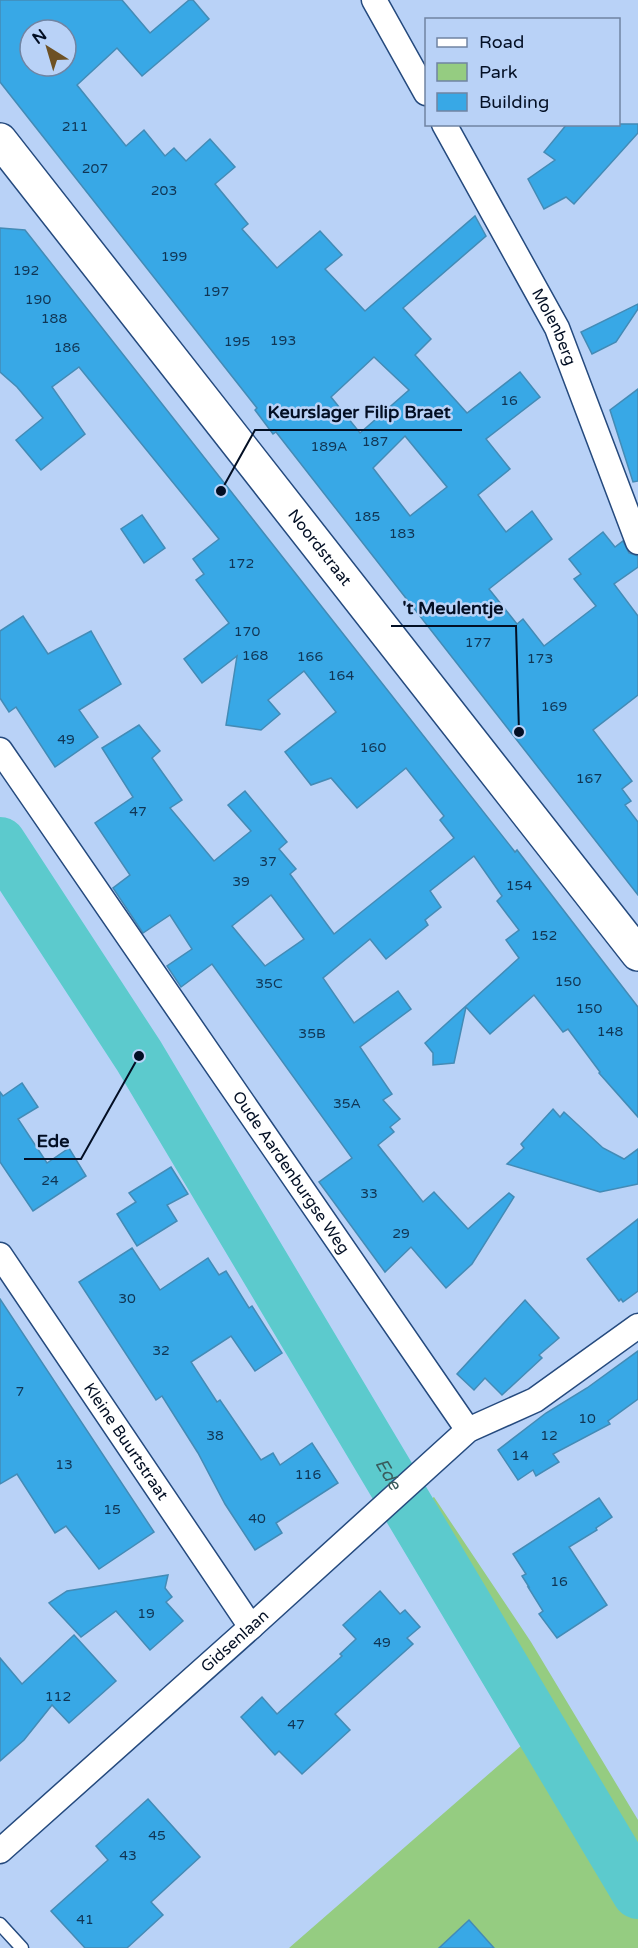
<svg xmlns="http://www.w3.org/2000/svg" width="638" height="1948" font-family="'Varela Round',sans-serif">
<rect width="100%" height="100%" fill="#b9d2f7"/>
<!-- green -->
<path fill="#95cc81" d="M434,1497L531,1642L638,1820V1948H289L530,1738L409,1513Z"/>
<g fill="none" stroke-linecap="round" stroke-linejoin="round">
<!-- river -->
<path stroke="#5ccacd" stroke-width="52" id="s1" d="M0,843L139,1056L638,1893"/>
</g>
<!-- building -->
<g fill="#38a8e6" stroke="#438bb6" stroke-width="1.5" fill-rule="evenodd">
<path d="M0,0H122L150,33L189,0H193L209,19L142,76L117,48L77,85L126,146L144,130L165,156L174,148L186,161L210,139L235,167L215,184L248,224L242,229L277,268L320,231L342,255L325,269L365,311L475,216L486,236L403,308L431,339L415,355L467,413L520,372L540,397L486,439L510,469L478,495L506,532L532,511L552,539L489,589L517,624L523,619L544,646L596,606L574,579L581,574L569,559L603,532L615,547L623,541L629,553L638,556V567L614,584L638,616V695L593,730L632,781L622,789L631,801L625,805L638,822V895L276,432L273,434L255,410L257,408L0,82ZM30,30H66V66H30ZM374,357L409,390L360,433L331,397ZM405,436L447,487L410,516L373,468Z"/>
<path d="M567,124H638V133L574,204L566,197L544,209L528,179L555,160L544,152Z"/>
<path d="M0,228L25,230L515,852L517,850L638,1007V1117L599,1073L600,1072L568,1029L563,1032L534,995L490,1034L466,1007L454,1063L433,1065V1053L425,1043L519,958L506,940L519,930L497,901L502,896L474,856L430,891L441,907L425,920L428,925L386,959L370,939L323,978L354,1023L398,991L411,1009L360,1047L392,1094L383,1100L400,1119L390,1127L394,1132L378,1145L423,1202L434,1192L468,1229L509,1193L514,1197L472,1264L446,1288L411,1247L385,1272L319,1182L352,1158L212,964L181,987L167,966L192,949L170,915L143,933L113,888L130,875L95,823L133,797L102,748L139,725L160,751L152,758L182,800L170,808L214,861L251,831L228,805L245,791L287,842L279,849L296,869L290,874L334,934L454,838L440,820L444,816L406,768L357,808L331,778L311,785L285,752L336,712L304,671L268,700L280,714L261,730L226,725L237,656L202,683L184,659L229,623L196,580L204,574L193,559L219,539L79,367L52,387L85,434L41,470L16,440L43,418L17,387L0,372ZM271,895L304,939L265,966L232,926Z"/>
<path d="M638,304V309L616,342L592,354L581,332Z"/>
<path d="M638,389V481L633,482L610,410Z"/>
<path d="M142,515L165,548L144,563L121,529Z"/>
<path d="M23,616L48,654L91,631L121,684L79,710L98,737L55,767L16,707L9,712L0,698V631Z"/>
<path d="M22,1083L38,1107L18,1119L47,1163L69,1148L86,1176L33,1211L0,1162V1092L3,1096Z"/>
<path d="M553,1109L560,1117L564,1112L603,1148L624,1159L638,1149V1184L600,1192L507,1164L524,1148L521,1144Z"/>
<path d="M171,1167L188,1194L167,1205L177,1221L137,1246L117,1214L136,1202L129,1193Z"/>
<path d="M638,1219V1291L623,1302L621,1299L619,1301L587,1259Z"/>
<path d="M132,1248L160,1290L208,1258L219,1275L226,1271L249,1308L252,1306L282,1353L255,1371L231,1336L191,1362L217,1402L220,1400L261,1460L273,1453L280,1465L312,1443L338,1483L276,1523L282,1533L255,1550L225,1504L198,1453L162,1396L156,1400L79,1282Z"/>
<path d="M0,1299L154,1532L99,1569L66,1526L55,1533L17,1474L0,1484Z"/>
<path d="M525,1300L559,1338L539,1355L542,1358L502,1395L485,1378L474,1390L457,1374Z"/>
<path d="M638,1351V1399L608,1421L610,1424L553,1454L559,1462L536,1476L533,1470L518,1480L498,1450L546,1413L587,1388Z"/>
<path d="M599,1498L612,1517L596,1528L597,1530L569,1547L607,1605L557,1638L539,1614L543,1611L528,1587H529L522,1576L526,1574L513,1554Z"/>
<path d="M168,1575L165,1588L172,1597L166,1602L183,1621L150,1650L116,1611L81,1637L49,1603L67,1591Z"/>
<path d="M380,1591L400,1614L405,1610L420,1627L407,1638L413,1644L335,1714L350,1730L302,1774L279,1751L275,1755L241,1717L262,1697L277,1714L342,1656L340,1654L356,1639L343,1625Z"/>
<path d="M74,1635L116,1681L69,1723L52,1705L24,1740L0,1761V1658L22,1684Z"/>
<path d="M148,1799L200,1857L151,1902L163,1915L127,1948H85L51,1911L108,1860L96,1846Z"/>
<path d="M469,1920L494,1948H439Z"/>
</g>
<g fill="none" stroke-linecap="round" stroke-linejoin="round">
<defs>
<path id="lane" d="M0,1924L22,1948"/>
<g id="street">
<path d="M374,0L426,93"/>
<path id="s2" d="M444,124L557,328L638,542"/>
<path id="s3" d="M0,750L468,1430"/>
<path id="s4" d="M0,1255L251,1627"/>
<path id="s5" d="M0,1851L251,1627L468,1430L535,1400L638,1326"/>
</g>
<g id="secondary">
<path id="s6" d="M0,140L638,954"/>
</g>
</defs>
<!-- lane casing -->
<use href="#lane" stroke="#254a7e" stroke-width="15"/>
<!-- street casing -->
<use href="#street" stroke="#254a7e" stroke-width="27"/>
<!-- secondary casing -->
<use href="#secondary" stroke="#254a7e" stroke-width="36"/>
<!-- lane -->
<use href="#lane" stroke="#fff" stroke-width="12"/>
<!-- street -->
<use href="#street" stroke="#fff" stroke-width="24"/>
<!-- secondary -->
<use href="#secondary" stroke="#fff" stroke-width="33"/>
</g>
<g text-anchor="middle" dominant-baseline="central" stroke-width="5" stroke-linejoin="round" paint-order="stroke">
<!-- number labels -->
<g font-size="14" fill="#103554">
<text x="75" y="126">211</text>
<text x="95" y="168">207</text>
<text x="164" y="190">203</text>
<text x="174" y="256">199</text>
<text x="26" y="270">192</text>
<text x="216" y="291">197</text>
<text x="38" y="299">190</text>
<text x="54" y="318">188</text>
<text x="283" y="340">193</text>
<text x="237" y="341">195</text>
<text x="67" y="347">186</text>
<text x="509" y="400">16</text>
<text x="375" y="441">187</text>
<text x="329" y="446">189A</text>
<text x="367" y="516">185</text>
<text x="402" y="533">183</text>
<text x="241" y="563">172</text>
<text x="247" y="631">170</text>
<text x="478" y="642">177</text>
<text x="255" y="655">168</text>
<text x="310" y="656">166</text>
<text x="540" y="658">173</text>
<text x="341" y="675">164</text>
<text x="554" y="706">169</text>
<text x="66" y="739">49</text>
<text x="373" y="747">160</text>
<text x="589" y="778">167</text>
<text x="138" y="811">47</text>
<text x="268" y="861">37</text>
<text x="241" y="881">39</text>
<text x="519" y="885">154</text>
<text x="544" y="935">152</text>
<text x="568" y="981">150</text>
<text x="269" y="983">35C</text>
<text x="589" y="1008">150</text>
<text x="610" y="1031">148</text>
<text x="312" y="1033">35B</text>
<text x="347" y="1103">35A</text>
<text x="50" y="1180">24</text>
<text x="369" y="1193">33</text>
<text x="401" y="1233">29</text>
<text x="127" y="1298">30</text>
<text x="161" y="1350">32</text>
<text x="20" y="1391">7</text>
<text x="587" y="1418">10</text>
<text x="215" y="1435">38</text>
<text x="549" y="1435">12</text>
<text x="520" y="1455">14</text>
<text x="64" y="1464">13</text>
<text x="308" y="1474">116</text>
<text x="112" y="1509">15</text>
<text x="257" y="1518">40</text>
<text x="559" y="1581">16</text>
<text x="146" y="1613">19</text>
<text x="382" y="1642">49</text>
<text x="58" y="1696">112</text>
<text x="296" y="1724">47</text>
<text x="157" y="1835">45</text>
<text x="128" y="1855">43</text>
<text x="85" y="1919">41</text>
</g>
<!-- street labels -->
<g font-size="16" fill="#030f24" stroke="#b9d2f7">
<text stroke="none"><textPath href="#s2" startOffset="231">Molenberg</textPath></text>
<text stroke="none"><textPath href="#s6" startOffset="518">Noordstraat</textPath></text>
<text stroke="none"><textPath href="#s3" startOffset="513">Oude Aardenburgse Weg</textPath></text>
<text stroke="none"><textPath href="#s4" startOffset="225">Kleine Buurtstraat</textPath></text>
<text stroke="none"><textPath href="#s5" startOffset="315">Gidsenlaan</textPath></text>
</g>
<!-- water labels -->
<g font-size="18" font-style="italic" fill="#3a5c5d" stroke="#b9d2f7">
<text stroke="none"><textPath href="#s1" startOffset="741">Ede</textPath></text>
</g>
</g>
<!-- callouts -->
<path fill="none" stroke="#030f24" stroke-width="2" d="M221 491L255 430H462M519 732L516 626H391M139 1056L81 1159H24"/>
<g fill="#030f24" stroke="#b9d2f7" stroke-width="2">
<circle cx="221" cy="491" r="6"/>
<circle cx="519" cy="732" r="6"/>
<circle cx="139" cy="1056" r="6"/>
</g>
<g font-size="18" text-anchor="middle" font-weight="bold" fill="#030f24" stroke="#b9d2f7" stroke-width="5" stroke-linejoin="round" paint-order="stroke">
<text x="359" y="418">Keurslager Filip Braet</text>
<text x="453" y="614">'t Meulentje</text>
<text x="53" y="1147">Ede</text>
</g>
<!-- legend -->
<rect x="425" y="18" width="195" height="108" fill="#b9d2f7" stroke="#7084a3" stroke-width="1.5"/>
<rect x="437" y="38" width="30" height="9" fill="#ffffff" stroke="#7084a3" stroke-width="1.5"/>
<text x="479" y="48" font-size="18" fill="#030f24">Road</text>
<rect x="437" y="63" width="30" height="18" fill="#95cc81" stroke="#7084a3" stroke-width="1.5"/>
<text x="479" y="78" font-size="18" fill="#030f24">Park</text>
<rect x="437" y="93" width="30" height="18" fill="#38a8e6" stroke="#7084a3" stroke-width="1.5"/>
<text x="479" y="108" font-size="18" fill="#030f24">Building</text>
<!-- north arrow -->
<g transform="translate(48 48) rotate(323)"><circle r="28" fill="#b9d2f7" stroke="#7084a3" stroke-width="1.5"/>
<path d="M0-4.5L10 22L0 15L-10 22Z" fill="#6d5124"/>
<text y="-9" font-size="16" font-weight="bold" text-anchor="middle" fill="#030f24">N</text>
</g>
</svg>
